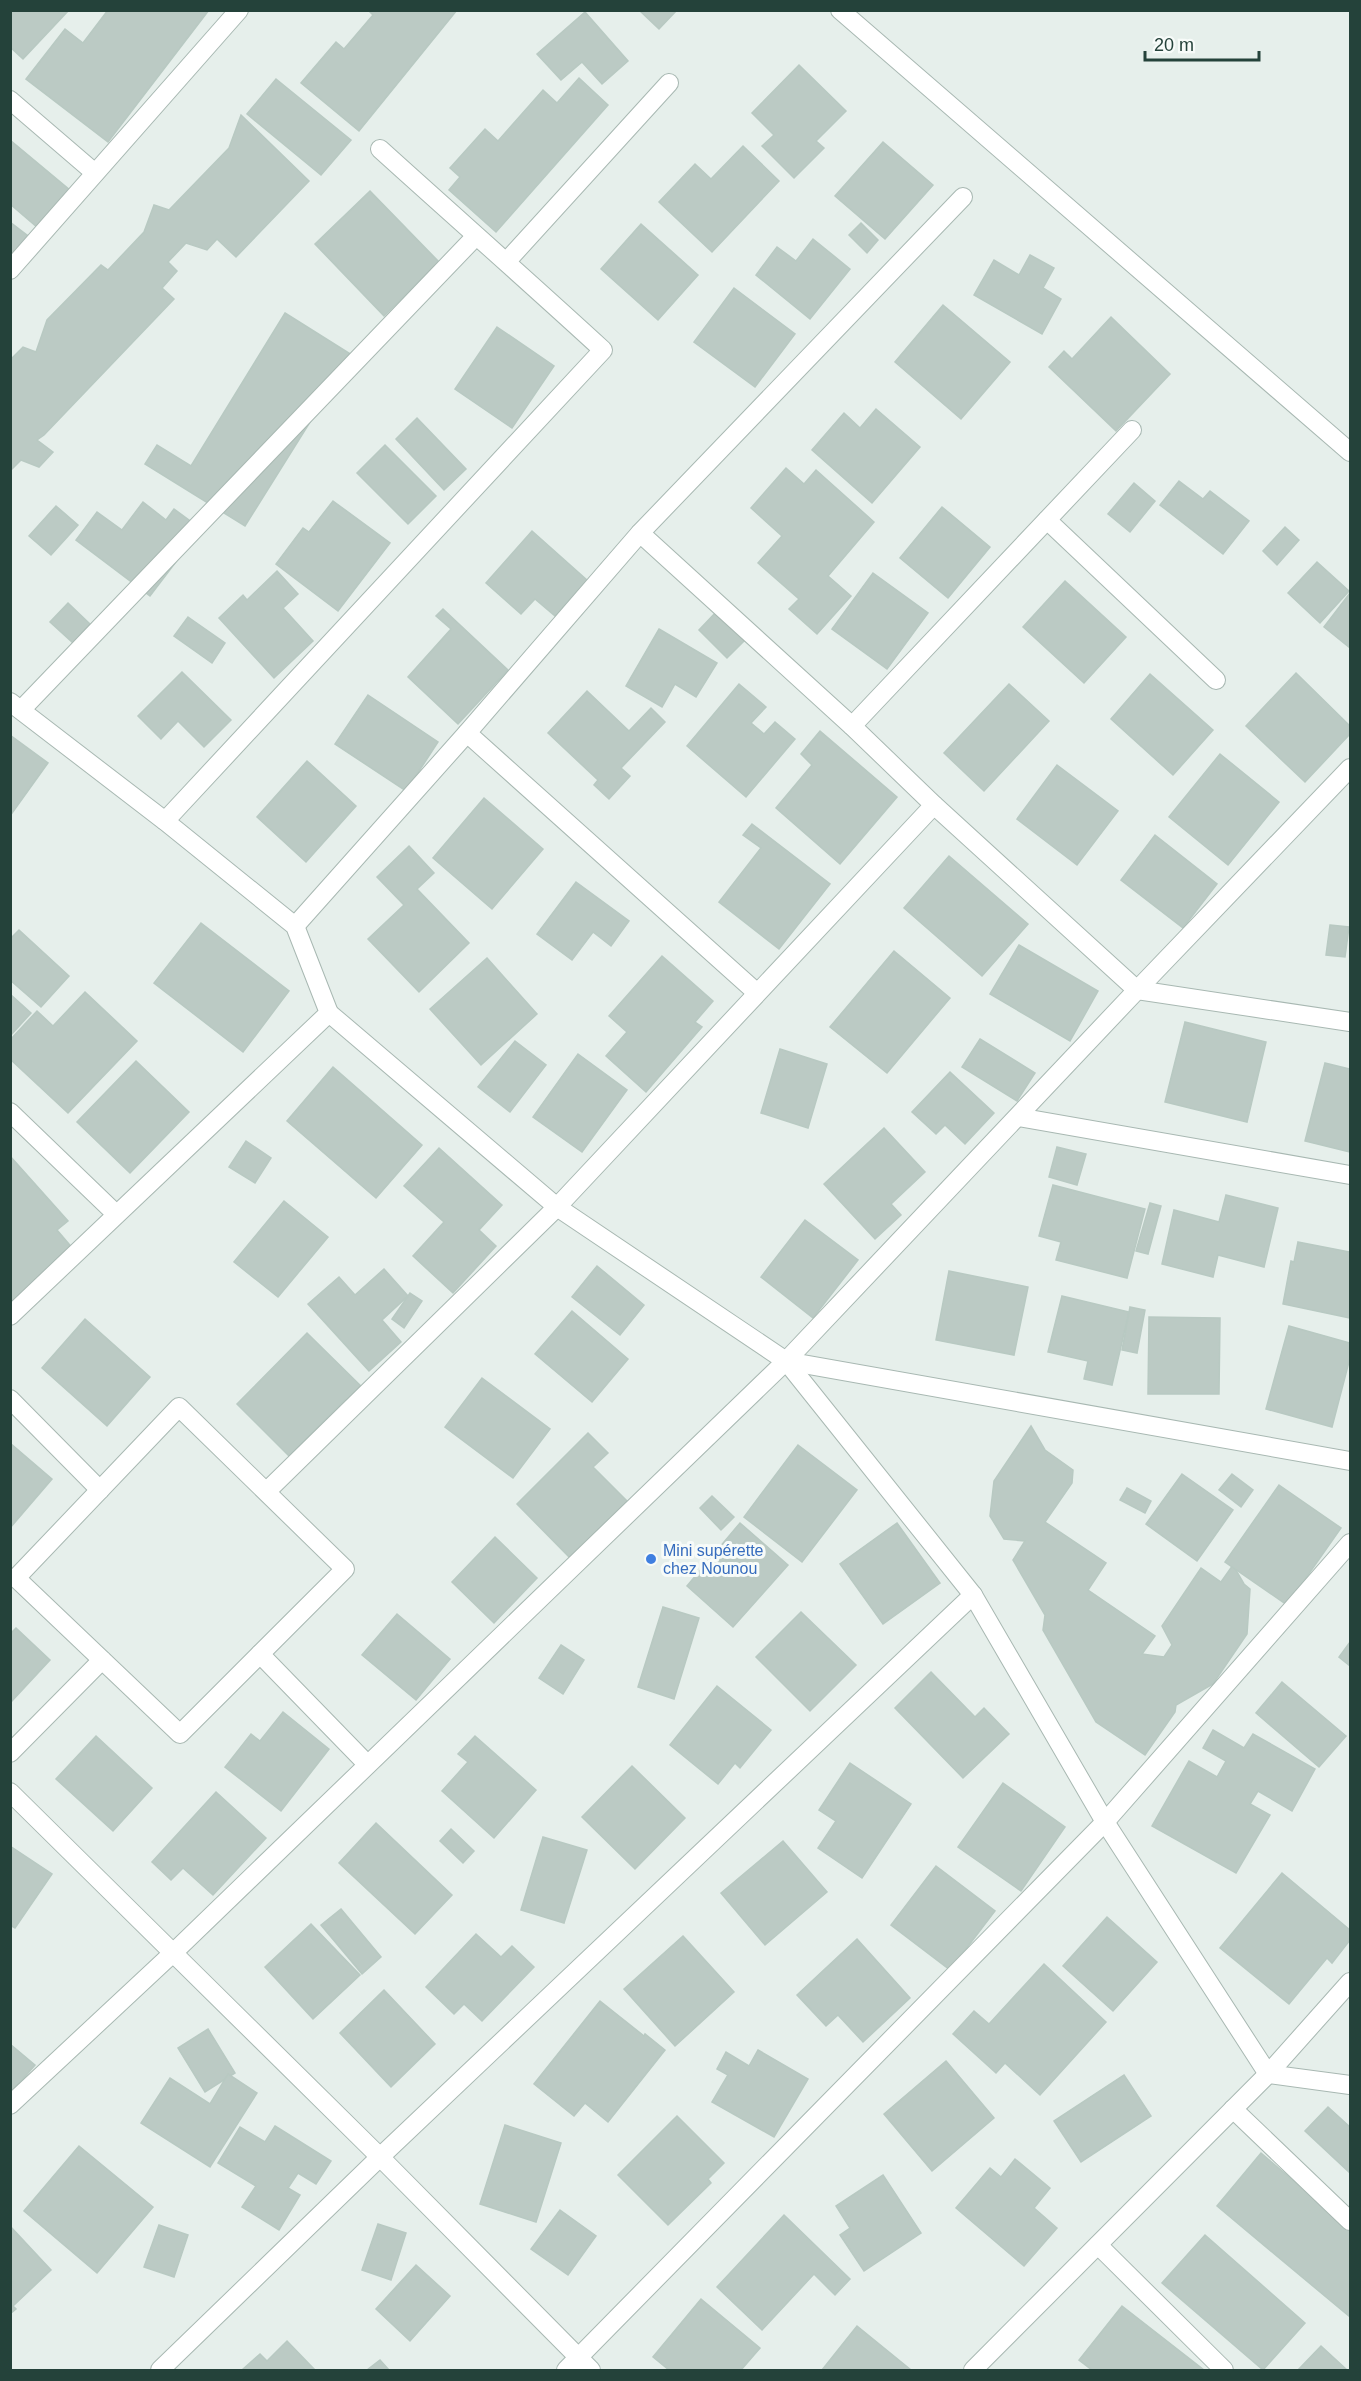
<svg xmlns="http://www.w3.org/2000/svg" width="1361" height="2381" font-family="Helvetica,sans-serif">
<rect width="100%" height="100%" fill="#e6efeb"/>
<!-- building -->
<g fill="#bbcac4" stroke="#b8c9c2" stroke-width="1.5">
<path d="M10,10H69L23,59L10,47Z"/>
<path d="M108,10H209L108,142L26,79L65,29L83,43Z"/>
<path d="M372,10H457L359,131L301,83L336,42L344,49L373,15L370,12Z"/>
<path d="M639,10H677L659,29Z"/>
<path d="M585,12L628,61L602,84L582,62L561,80L537,54Z"/>
<path d="M799,65L846,111L816,141L824,148L794,178L762,146L774,135L752,113Z"/>
<path d="M579,78L608,105L496,232L449,190L460,177L450,168L485,129L498,141L543,90L557,103Z"/>
<path d="M276,79L351,140L321,175L247,114Z"/>
<path d="M241,115L309,181L236,257L217,239L207,250L186,243L168,262L177,271L162,288L174,299L44,435L37,440L53,452L39,467L21,460L10,471V360L23,347L36,352L47,320L101,265L108,270L144,232L154,205L169,210L229,148Z"/>
<path d="M10,140L70,190L38,228L10,204Z"/>
<path d="M883,142L933,185L885,239L835,196Z"/>
<path d="M743,146L779,181L712,252L659,202L695,164L711,179Z"/>
<path d="M370,191L439,262L384,316L315,244Z"/>
<path d="M10,222L32,239L10,267Z"/>
<path d="M861,223L878,240L867,253L849,235Z"/>
<path d="M641,224L698,275L658,320L601,269Z"/>
<path d="M813,239L850,269L810,319L756,275L777,247L796,261Z"/>
<path d="M1030,255L1054,268L1043,288L1061,299L1042,334L974,295L994,260L1019,275Z"/>
<path d="M734,288L795,334L755,387L694,342Z"/>
<path d="M943,305L1010,362L961,419L895,362Z"/>
<path d="M285,313L352,355L245,526L145,464L157,445L191,466Z"/>
<path d="M1111,317L1170,374L1116,431L1049,367L1064,351L1072,359Z"/>
<path d="M497,327L554,366L512,428L455,389Z"/>
<path d="M876,409L920,447L872,503L812,450L844,413L860,428Z"/>
<path d="M417,418L466,469L444,490L396,439Z"/>
<path d="M385,445L436,496L408,524L357,473Z"/>
<path d="M786,468L804,484L816,470L874,522L828,576L851,596L817,634L789,609L799,599L758,563L782,536L751,508Z"/>
<path d="M1179,481L1203,499L1210,491L1249,521L1223,554L1160,505Z"/>
<path d="M1134,483L1155,501L1130,532L1108,514Z"/>
<path d="M333,501L390,543L338,611L276,564L303,528L309,532Z"/>
<path d="M143,502L166,520L174,509L201,529L150,596L76,540L97,512L122,530Z"/>
<path d="M56,506L78,525L51,555L29,536Z"/>
<path d="M942,507L990,547L948,598L900,558Z"/>
<path d="M1285,527L1299,540L1277,565L1263,551Z"/>
<path d="M532,531L587,580L555,616L535,599L521,614L486,583Z"/>
<path d="M1317,562L1349,591L1320,623L1288,593Z"/>
<path d="M277,571L298,594L283,608L313,641L274,678L219,618L243,595L247,600Z"/>
<path d="M873,573L928,613L887,669L832,629Z"/>
<path d="M1065,581L1126,637L1084,683L1023,627Z"/>
<path d="M1350,593V648L1324,627Z"/>
<path d="M68,603L90,624L73,643L50,622Z"/>
<path d="M443,609L508,670L458,724L408,677L451,629L436,616Z"/>
<path d="M717,611L746,639L727,658L699,630Z"/>
<path d="M188,617L225,643L212,663L174,636Z"/>
<path d="M659,629L717,663L696,697L675,684L662,707L626,686Z"/>
<path d="M182,672L231,720L204,747L178,721L161,739L138,716Z"/>
<path d="M1296,673L1350,726V734L1305,782L1246,726Z"/>
<path d="M1150,674L1213,730L1173,775L1111,719Z"/>
<path d="M739,684L766,707L751,723L764,734L775,722L795,739L746,797L687,746Z"/>
<path d="M1009,684L1049,721L984,791L944,753Z"/>
<path d="M587,691L629,731L651,708L665,722L621,768L630,776L609,799L594,785L598,780L548,733Z"/>
<path d="M368,695L438,742L406,791L335,744Z"/>
<path d="M820,731L897,797L840,864L776,808L812,765L801,754Z"/>
<path d="M10,735L48,763L10,816Z"/>
<path d="M1220,754L1279,802L1228,865L1169,817Z"/>
<path d="M307,761L356,806L306,862L257,817Z"/>
<path d="M1057,765L1118,811L1077,865L1017,819Z"/>
<path d="M484,798L543,849L492,909L433,858Z"/>
<path d="M752,824L830,884L779,949L719,902L761,848L743,835Z"/>
<path d="M1155,835L1217,884L1183,928L1121,880Z"/>
<path d="M409,846L434,873L417,889L469,943L419,992L368,939L404,905L377,877Z"/>
<path d="M949,856L1028,924L982,976L904,908Z"/>
<path d="M576,882L629,921L611,946L593,932L572,960L537,934Z"/>
<path d="M201,923L289,991L243,1052L154,983Z"/>
<path d="M1330,925L1349,927L1345,957L1326,955Z"/>
<path d="M19,930L69,976L41,1007L10,980V939Z"/>
<path d="M1019,945L1098,991L1070,1041L990,994Z"/>
<path d="M894,951L950,998L887,1073L830,1027Z"/>
<path d="M662,956L713,1001L695,1022L702,1027L646,1092L606,1056L627,1032L609,1016Z"/>
<path d="M487,958L537,1014L481,1065L430,1009Z"/>
<path d="M85,992L137,1041L68,1113L10,1059V1040L37,1011L53,1026Z"/>
<path d="M10,994L31,1013L10,1036Z"/>
<path d="M1185,1022L1266,1042L1247,1122L1165,1102Z"/>
<path d="M980,1039L1035,1073L1017,1101L962,1067Z"/>
<path d="M515,1041L546,1065L510,1112L478,1087Z"/>
<path d="M780,1049L827,1064L808,1128L761,1113Z"/>
<path d="M578,1054L627,1090L582,1152L533,1117Z"/>
<path d="M136,1061L189,1112L130,1173L77,1122Z"/>
<path d="M1325,1063L1350,1069V1152L1305,1141Z"/>
<path d="M333,1067L422,1145L376,1198L287,1121Z"/>
<path d="M950,1072L994,1113L965,1144L945,1125L936,1134L912,1112Z"/>
<path d="M884,1128L925,1172L891,1204L901,1215L875,1239L824,1184Z"/>
<path d="M246,1141L271,1158L255,1183L229,1167Z"/>
<path d="M1057,1147L1086,1154L1077,1185L1049,1177Z"/>
<path d="M439,1148L502,1205L479,1230L496,1246L453,1293L413,1256L444,1222L404,1186Z"/>
<path d="M10,1156L68,1221L57,1230L74,1250L13,1304L10,1302Z"/>
<path d="M1053,1185L1145,1209L1127,1278L1056,1260L1061,1242L1039,1236Z"/>
<path d="M1226,1195L1278,1208L1264,1267L1218,1255L1213,1277L1162,1264L1174,1210L1219,1222Z"/>
<path d="M284,1201L328,1237L278,1297L234,1262Z"/>
<path d="M1150,1203L1161,1206L1148,1254L1136,1251Z"/>
<path d="M805,1220L858,1260L813,1318L761,1277Z"/>
<path d="M1298,1242L1350,1252V1318L1283,1304L1291,1261L1294,1262Z"/>
<path d="M597,1266L644,1305L620,1335L572,1297Z"/>
<path d="M384,1269L408,1296L382,1320L401,1342L369,1371L308,1304L339,1277L355,1295Z"/>
<path d="M949,1271L1028,1287L1014,1355L936,1340Z"/>
<path d="M410,1293L422,1301L404,1328L392,1319Z"/>
<path d="M1062,1296L1129,1312L1112,1385L1084,1379L1088,1361L1048,1352Z"/>
<path d="M1130,1307L1145,1310L1137,1353L1122,1350Z"/>
<path d="M572,1311L628,1359L592,1402L535,1354Z"/>
<path d="M1149,1317L1220,1318L1219,1394H1148Z"/>
<path d="M85,1319L150,1377L107,1426L42,1368Z"/>
<path d="M1289,1326L1350,1343V1358L1332,1427L1266,1409Z"/>
<path d="M307,1333L371,1396L356,1411L345,1400L289,1456L237,1404Z"/>
<path d="M482,1378L550,1429L513,1478L445,1427Z"/>
<path d="M1031,1426L1045,1450L1073,1470L1072,1483L1045,1522L1106,1563L1088,1590L1155,1636L1142,1654L1164,1657L1172,1645L1162,1626L1201,1568L1221,1582L1233,1565L1244,1584L1250,1589L1247,1634L1213,1684L1176,1705L1175,1712L1145,1755L1096,1722L1043,1630L1045,1615L1013,1560L1025,1541L1004,1539L990,1516L994,1481Z"/>
<path d="M588,1433L608,1453L593,1467L627,1501L570,1558L517,1504Z"/>
<path d="M10,1443L52,1479L10,1528Z"/>
<path d="M798,1445L857,1490L802,1562L744,1517Z"/>
<path d="M1182,1474L1233,1510L1197,1561L1146,1524Z"/>
<path d="M1232,1474L1253,1490L1241,1507L1219,1490Z"/>
<path d="M1279,1485L1341,1528L1287,1605L1225,1562Z"/>
<path d="M1127,1488L1151,1501L1145,1513L1120,1500Z"/>
<path d="M712,1496L734,1517L721,1530L700,1508Z"/>
<path d="M740,1523L788,1565L733,1627L687,1586Z"/>
<path d="M897,1523L940,1583L883,1624L840,1564Z"/>
<path d="M495,1537L537,1578L494,1623L452,1582Z"/>
<path d="M663,1607L699,1618L674,1699L638,1687Z"/>
<path d="M801,1612L856,1665L810,1711L756,1657Z"/>
<path d="M397,1614L450,1659L416,1700L362,1655Z"/>
<path d="M16,1628L50,1660L10,1703V1634Z"/>
<path d="M1350,1642V1666L1339,1657Z"/>
<path d="M561,1645L584,1660L563,1694L539,1678Z"/>
<path d="M931,1672L975,1717L984,1708L1009,1734L963,1778L895,1708Z"/>
<path d="M1282,1682L1346,1736L1319,1767L1256,1713Z"/>
<path d="M717,1686L771,1730L740,1768L735,1763L718,1784L670,1745Z"/>
<path d="M283,1712L329,1749L281,1811L225,1767L251,1734L260,1741Z"/>
<path d="M1213,1730L1244,1748L1253,1734L1315,1769L1292,1811L1258,1791L1250,1804L1270,1815L1236,1873L1152,1826L1189,1761L1217,1777L1226,1761L1203,1748Z"/>
<path d="M96,1736L152,1788L113,1831L56,1779Z"/>
<path d="M475,1736L536,1790L494,1838L442,1791L468,1762L458,1754Z"/>
<path d="M850,1763L911,1804L862,1878L818,1848L836,1821L819,1810Z"/>
<path d="M632,1766L685,1818L635,1869L582,1817Z"/>
<path d="M1003,1783L1065,1827L1021,1891L958,1847Z"/>
<path d="M216,1792L266,1838L213,1895L183,1868L171,1880L152,1862Z"/>
<path d="M376,1823L452,1895L415,1934L339,1863Z"/>
<path d="M451,1829L474,1851L463,1863L440,1841Z"/>
<path d="M543,1837L587,1850L564,1923L521,1910Z"/>
<path d="M783,1841L827,1892L765,1945L721,1893Z"/>
<path d="M10,1846L52,1874L15,1928L10,1925Z"/>
<path d="M936,1866L995,1911L950,1970L891,1925Z"/>
<path d="M1282,1873L1350,1930V1940L1332,1963L1327,1958L1289,2004L1220,1948Z"/>
<path d="M341,1909L381,1957L362,1974L321,1925Z"/>
<path d="M1107,1917L1157,1962L1113,2011L1063,1966Z"/>
<path d="M311,1924L360,1975L313,2019L265,1967Z"/>
<path d="M476,1934L501,1957L512,1946L534,1967L482,2021L464,2004L454,2014L426,1987Z"/>
<path d="M683,1936L734,1992L675,2046L624,1989Z"/>
<path d="M857,1939L910,1998L863,2042L838,2015L826,2026L797,1995Z"/>
<path d="M1044,1964L1106,2022L1040,2095L1005,2063L996,2073L953,2034L974,2011L989,2024Z"/>
<path d="M384,1990L435,2044L391,2087L340,2033Z"/>
<path d="M600,2001L644,2036L645,2034L665,2050L608,2122L585,2103L574,2116L534,2084Z"/>
<path d="M208,2029L235,2073L205,2092L178,2048Z"/>
<path d="M10,2044L35,2065L10,2094Z"/>
<path d="M758,2050L808,2079L774,2137L712,2102L728,2075L717,2069L726,2052L749,2066Z"/>
<path d="M946,2061L994,2118L932,2171L884,2114Z"/>
<path d="M228,2074L257,2093L210,2167L141,2123L170,2078L210,2104Z"/>
<path d="M1124,2075L1151,2116L1081,2162L1054,2121Z"/>
<path d="M1328,2107L1350,2127V2173L1305,2131Z"/>
<path d="M677,2116L724,2163L708,2179L711,2183L668,2225L618,2175Z"/>
<path d="M505,2125L561,2143L536,2222L480,2204Z"/>
<path d="M275,2126L331,2161L316,2184L298,2173L288,2188L300,2195L279,2230L242,2207L256,2186L218,2163L240,2127L265,2142Z"/>
<path d="M79,2146L153,2207L97,2273L24,2211Z"/>
<path d="M1261,2153L1350,2229V2317L1217,2206Z"/>
<path d="M1015,2159L1050,2188L1034,2208L1057,2228L1024,2266L956,2208L990,2168L1001,2177Z"/>
<path d="M883,2175L921,2233L864,2271L840,2235L850,2228L836,2206Z"/>
<path d="M560,2210L596,2236L568,2275L531,2249Z"/>
<path d="M784,2215L850,2279L835,2295L814,2274L762,2330L717,2287Z"/>
<path d="M378,2224L406,2233L391,2280L362,2270Z"/>
<path d="M159,2225L188,2235L174,2277L144,2267Z"/>
<path d="M10,2226L51,2270L13,2306L16,2309L10,2314Z"/>
<path d="M1205,2235L1305,2323L1263,2370L1162,2283Z"/>
<path d="M416,2265L450,2296L410,2341L376,2309Z"/>
<path d="M701,2299L760,2348L741,2370H669L653,2357Z"/>
<path d="M1122,2306L1204,2370H1092L1079,2360Z"/>
<path d="M857,2326L911,2370H822Z"/>
<path d="M287,2341L315,2370H242L260,2354L267,2361Z"/>
<path d="M1321,2346L1347,2370H1298Z"/>
<path d="M380,2360L389,2370H367Z"/>
</g>
<g fill="none" stroke-linecap="round" stroke-linejoin="round">
<defs>
<g id="minor">
<path d="M840,10L1350,452"/>
<path d="M10,100L95,173"/>
<path d="M507,261L669,83"/>
<path d="M10,270L239,10"/>
<path d="M1047,520L1216,680"/>
<path d="M640,533L852,726L934,805L1137,990L1350,1022"/>
<path d="M10,702L165,821L295,926L329,1013L10,1316"/>
<path d="M21,710L476,236"/>
<path d="M852,726L1132,430"/>
<path d="M467,733L756,992"/>
<path d="M165,821L603,350C529,282 454,216 380,149"/>
<path d="M295,926L467,733L640,533L963,197"/>
<path d="M329,1013L557,1207L786,1361L1350,1461"/>
<path d="M10,1112L116,1214"/>
<path d="M1018,1117L1350,1175"/>
<path d="M786,1361L973,1595L1105,1822L1268,2074L1350,2085"/>
<path d="M10,1399L100,1490"/>
<path d="M179,1407L345,1569L180,1734L16,1578Z"/>
<path d="M267,1491L557,1207L934,805"/>
<path d="M260,1654L367,1764"/>
<path d="M10,1753L102,1660"/>
<path d="M10,1792L380,2157L591,2370"/>
<path d="M10,2105L174,1952L786,1361L1137,990L1350,768"/>
<path d="M1233,2109L1350,2221"/>
<path d="M1098,2245L1224,2370"/>
<path d="M160,2370L380,2157L973,1595"/>
<path d="M566,2370L1105,1822L1350,1543"/>
<path d="M973,2370L1268,2074L1350,1982"/>
</g>
</defs>
<!-- minor casing -->
<use href="#minor" stroke="#a8b8b2" stroke-width="20"/>
<!-- minor -->
<use href="#minor" stroke="#fff" stroke-width="18"/>
</g>
<!-- markers -->
<circle fill="#3f7fe0" stroke="#f7fbf9" stroke-width="2" cx="651" cy="1559" r="6"/>
<g text-anchor="middle" dominant-baseline="central" stroke-width="6" stroke-linejoin="round" paint-order="stroke">
<!-- shop labels -->
<g font-size="16" fill="#366cbe" stroke="#f7fbf9" text-anchor="start">
<text x="663" y="1550">Mini supérette<tspan x="663" dy="18">chez Nounou</tspan></text>
</g>
</g>
<!-- border -->
<rect width="1361" height="2381" fill="none" stroke="#24423a" stroke-width="24"/>
<!-- scale -->
<path d="M1145 51v9h114v-9" fill="none" stroke="#24423a" stroke-width="3"/>
<text x="1154" y="51" font-size="18" fill="#24423a" stroke="#f7fbf9" stroke-width="4.5" paint-order="stroke">20 m</text>
</svg>
